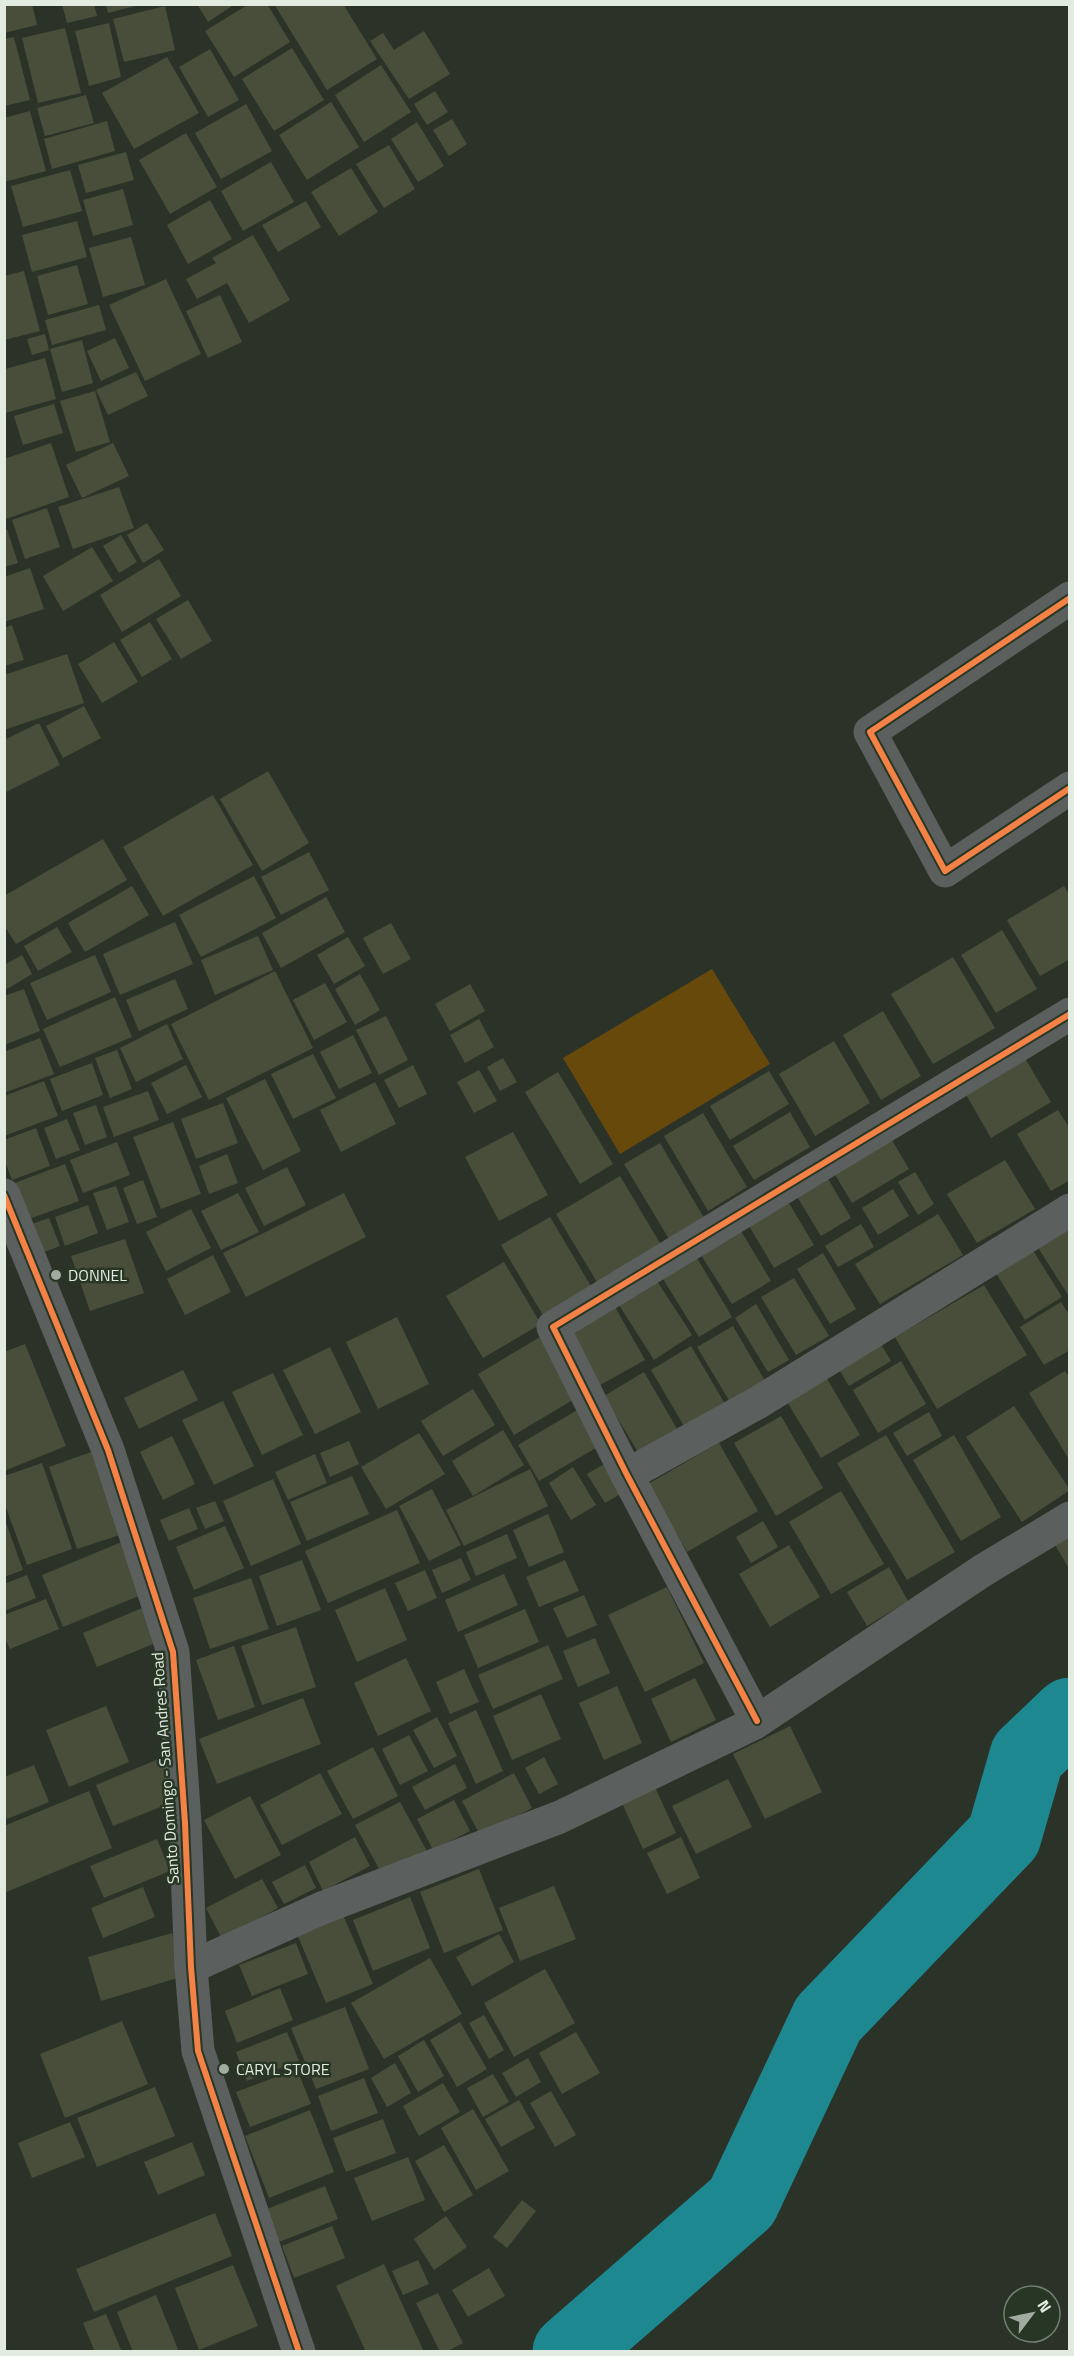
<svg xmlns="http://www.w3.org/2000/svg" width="1074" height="2356" font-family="'Titillium Web',sans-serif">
<rect width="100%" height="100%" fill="#2b3329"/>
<!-- green -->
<path fill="#68490c" d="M712,969L770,1064L620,1154L563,1058Z"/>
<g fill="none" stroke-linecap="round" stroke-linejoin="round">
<!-- river -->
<path stroke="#1e8891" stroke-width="75" d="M570,2352L742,2202L828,2019L1004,1836L1027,1756L1070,1715"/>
</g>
<!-- building -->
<g fill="#494e3a">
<path d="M4,4H32L37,25L4,33Z"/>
<path d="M62,4H94L97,16L67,23Z"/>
<path d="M106,4H139V5L108,13Z"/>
<path d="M197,4H235L208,22Z"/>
<path d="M249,4H267L290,42L234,77L205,31Z"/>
<path d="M274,4H343L377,59L327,90Z"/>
<path d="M165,6L175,50L124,62L113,19Z"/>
<path d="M109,23L121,77L89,86L75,31Z"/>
<path d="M65,28L81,93L38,103L22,38Z"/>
<path d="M424,31L450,74L409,99L370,41L383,33L394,50Z"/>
<path d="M14,37L30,100L4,106V39Z"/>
<path d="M292,48L324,100L274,131L242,79Z"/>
<path d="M210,49L239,100L208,117L179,67Z"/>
<path d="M167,57L199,113L134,149L102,93Z"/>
<path d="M381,65L411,112L364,142L335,95Z"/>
<path d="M435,91L448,112L427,125L414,104Z"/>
<path d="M86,95L94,123L45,136L37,108Z"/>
<path d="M331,102L359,147L307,180L279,135Z"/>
<path d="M246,104L272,151L221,179L195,133Z"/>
<path d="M30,111L46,171L4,182V118Z"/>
<path d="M452,119L467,144L449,156L433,130Z"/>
<path d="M107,121L115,151L52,169L44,139Z"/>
<path d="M417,122L444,166L418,182L391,139Z"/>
<path d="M186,133L217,187L170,214L139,160Z"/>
<path d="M389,145L415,189L384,208L356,164Z"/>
<path d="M126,152L134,180L86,193L78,165Z"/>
<path d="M271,162L294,202L243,231L221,191Z"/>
<path d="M351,168L378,212L339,236L311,192Z"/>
<path d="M70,170L82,211L23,227L11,186Z"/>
<path d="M123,189L133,225L93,236L83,200Z"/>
<path d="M210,200L232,239L188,264L167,225Z"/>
<path d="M306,201L321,227L278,252L262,225Z"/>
<path d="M77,221L87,257L32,272L22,235Z"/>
<path d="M253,235L290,300L249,323L227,283L197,299L186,279L216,263L212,258Z"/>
<path d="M131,237L145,285L103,297L89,248Z"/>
<path d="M77,265L88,304L48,315L37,276Z"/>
<path d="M24,271L40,331L4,340V276Z"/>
<path d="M166,279L201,354L145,381L109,305Z"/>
<path d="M220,295L242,342L208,358L186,311Z"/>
<path d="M99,305L106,330L52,345L45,320Z"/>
<path d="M45,334L49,350L32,355L27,339Z"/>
<path d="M115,338L129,368L101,381L87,351Z"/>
<path d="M82,340L93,383L62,392L50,349Z"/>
<path d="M45,358L56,399L5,413V369Z"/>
<path d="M136,372L148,396L108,415L96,390Z"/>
<path d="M95,391L110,442L76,452L60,401Z"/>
<path d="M54,404L63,433L23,445L14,416Z"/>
<path d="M51,443L69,497L6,519L4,459Z"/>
<path d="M113,443L129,476L82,498L66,465Z"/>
<path d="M119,487L134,528L73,549L58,507Z"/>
<path d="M47,508L60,547L25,559L12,520Z"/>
<path d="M147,523L164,550L143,563L127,535Z"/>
<path d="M7,529L18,563L4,567V530Z"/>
<path d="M121,535L137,562L119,573L103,546Z"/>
<path d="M92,547L113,581L63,611L43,576Z"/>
<path d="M159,559L181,596L122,632L100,595Z"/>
<path d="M30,568L44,609L4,622V577Z"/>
<path d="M188,600L212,641L181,659L156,619Z"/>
<path d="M150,622L172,659L142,677L120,640Z"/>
<path d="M12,625L24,660L4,666V628Z"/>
<path d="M114,642L138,682L102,703L78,664Z"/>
<path d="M67,654L84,703L4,730V675Z"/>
<path d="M84,706L101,738L63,758L46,726Z"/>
<path d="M39,723L60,765L4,793V740Z"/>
<path d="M268,771L309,843L262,871L220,799Z"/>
<path d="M213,795L253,865L163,916L123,847Z"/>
<path d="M103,839L127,880L16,944L4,925V896Z"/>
<path d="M309,852L329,890L281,915L261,877Z"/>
<path d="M254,876L276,918L201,957L179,915Z"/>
<path d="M132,886L149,915L85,952L68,923Z"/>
<path d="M1064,886L1070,896V959L1040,976L1007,920Z"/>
<path d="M326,897L345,932L281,968L262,933Z"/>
<path d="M175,922L193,964L120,995L103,954Z"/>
<path d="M391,923L411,959L383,974L363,938Z"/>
<path d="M57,927L72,952L38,971L24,946Z"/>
<path d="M1002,930L1037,989L996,1013L961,955Z"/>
<path d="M258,936L273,970L215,995L201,960Z"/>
<path d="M348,937L365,966L334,984L317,955Z"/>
<path d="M22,955L32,974L7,989L4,985V965Z"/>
<path d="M95,955L111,992L47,1020L30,983Z"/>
<path d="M953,957L995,1028L933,1064L891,994Z"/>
<path d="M275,971L313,1048L209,1100L171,1024Z"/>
<path d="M360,974L380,1010L355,1025L335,989Z"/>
<path d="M175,979L188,1009L139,1031L126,1000Z"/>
<path d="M325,983L347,1022L314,1040L293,1000Z"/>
<path d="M470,984L485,1011L450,1031L435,1004Z"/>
<path d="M24,989L40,1031L4,1045V996Z"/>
<path d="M115,997L132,1037L60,1067L43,1029Z"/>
<path d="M883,1011L921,1076L881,1100L843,1035Z"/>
<path d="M386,1016L408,1060L379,1075L356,1030Z"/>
<path d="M479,1019L494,1047L465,1063L450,1035Z"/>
<path d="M167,1024L183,1059L136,1082L120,1048Z"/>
<path d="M353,1035L372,1073L339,1089L320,1052Z"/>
<path d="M40,1038L54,1074L4,1093V1052Z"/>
<path d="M834,1041L870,1103L815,1136L779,1074Z"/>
<path d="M117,1050L132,1089L110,1098L95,1058Z"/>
<path d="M313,1054L336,1098L293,1119L271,1074Z"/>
<path d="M1023,1055L1051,1102L991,1138L964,1091Z"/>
<path d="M503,1058L517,1082L500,1091L487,1067Z"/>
<path d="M92,1063L103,1095L62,1111L50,1079Z"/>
<path d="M186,1065L202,1097L167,1114L151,1083Z"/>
<path d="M413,1065L427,1094L399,1108L384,1080Z"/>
<path d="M479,1070L497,1101L474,1113L457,1082Z"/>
<path d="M769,1071L789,1104L730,1140L710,1106Z"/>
<path d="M558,1072L613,1164L580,1184L525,1092Z"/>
<path d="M265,1079L301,1151L263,1170L226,1098Z"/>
<path d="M44,1081L58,1116L4,1136V1096Z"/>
<path d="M375,1082L396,1124L341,1152L320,1110Z"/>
<path d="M148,1091L159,1120L114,1137L103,1107Z"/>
<path d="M223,1103L238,1143L196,1159L181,1119Z"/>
<path d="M96,1105L107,1137L85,1145L73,1113Z"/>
<path d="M1058,1110L1070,1129V1180L1051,1191L1017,1134Z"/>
<path d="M790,1112L810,1147L754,1180L733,1146Z"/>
<path d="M703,1113L747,1187L708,1211L664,1136Z"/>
<path d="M67,1119L80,1150L56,1159L44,1128Z"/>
<path d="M173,1122L201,1194L161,1209L133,1137Z"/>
<path d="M36,1128L50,1166L12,1180L4,1159V1140Z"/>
<path d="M513,1132L548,1195L499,1221L465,1157Z"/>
<path d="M888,1133L909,1169L852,1203L831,1168Z"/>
<path d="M117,1142L130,1175L83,1193L70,1160Z"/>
<path d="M660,1143L704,1218L669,1239L624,1164Z"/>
<path d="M227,1154L238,1183L209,1194L199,1166Z"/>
<path d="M1005,1160L1035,1209L977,1243L947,1194Z"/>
<path d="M65,1164L79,1201L26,1220L12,1184Z"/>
<path d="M287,1167L306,1205L264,1226L245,1188Z"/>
<path d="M915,1172L934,1204L918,1215L898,1182Z"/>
<path d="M620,1176L664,1250L600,1287L556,1214Z"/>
<path d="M827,1177L851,1218L821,1236L796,1195Z"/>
<path d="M143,1180L157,1217L137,1224L123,1188Z"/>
<path d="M116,1186L129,1222L107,1230L93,1193Z"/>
<path d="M893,1189L909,1216L878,1235L862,1208Z"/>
<path d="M238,1193L259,1232L221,1250L201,1211Z"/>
<path d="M344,1193L366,1237L246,1297L223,1253Z"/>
<path d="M789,1203L814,1245L774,1268L749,1226Z"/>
<path d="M88,1205L98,1233L65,1246L55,1217Z"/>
<path d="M191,1209L211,1248L166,1271L146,1232Z"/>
<path d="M938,1214L963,1255L880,1304L855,1264Z"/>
<path d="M550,1217L595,1293L547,1322L501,1245Z"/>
<path d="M49,1218L60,1246L31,1257L21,1228Z"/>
<path d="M861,1224L874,1247L838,1267L825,1246Z"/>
<path d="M1070,1226V1298L1037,1246Z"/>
<path d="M741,1231L771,1281L732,1304L701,1255Z"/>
<path d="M125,1239L144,1293L90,1311L71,1256Z"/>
<path d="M1029,1244L1062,1297L1025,1320L992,1267Z"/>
<path d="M823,1253L856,1309L830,1324L797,1269Z"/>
<path d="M213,1255L231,1292L185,1315L167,1279Z"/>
<path d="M697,1258L732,1317L699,1337L663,1279Z"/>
<path d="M504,1262L541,1324L483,1358L446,1296Z"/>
<path d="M794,1278L829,1336L796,1355L761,1297Z"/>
<path d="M657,1281L692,1335L654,1360L619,1305Z"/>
<path d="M984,1285L1027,1355L937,1409L895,1337Z"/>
<path d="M1061,1302L1070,1316V1350L1044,1365L1020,1327Z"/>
<path d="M756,1304L789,1360L768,1372L735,1318Z"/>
<path d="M614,1305L645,1360L595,1388L564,1334Z"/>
<path d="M397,1317L429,1384L378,1409L346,1342Z"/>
<path d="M733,1326L765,1381L730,1402L697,1347Z"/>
<path d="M545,1334L581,1395L514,1435L478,1374Z"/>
<path d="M876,1336L891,1361L849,1386L834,1361Z"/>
<path d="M25,1344L66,1446L4,1471V1352Z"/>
<path d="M691,1346L731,1414L691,1438L651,1370Z"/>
<path d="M330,1347L361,1412L315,1434L283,1370Z"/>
<path d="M901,1361L926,1404L878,1433L853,1390Z"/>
<path d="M183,1370L198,1400L139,1429L124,1398Z"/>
<path d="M1065,1371L1070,1378V1461L1029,1393Z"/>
<path d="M644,1372L680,1434L641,1457L604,1396Z"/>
<path d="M273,1373L303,1435L262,1455L232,1392Z"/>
<path d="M826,1377L860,1435L821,1458L786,1400Z"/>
<path d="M473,1389L495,1425L443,1456L421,1421Z"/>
<path d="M223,1401L254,1466L214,1485L182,1420Z"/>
<path d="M1014,1406L1070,1490L1022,1522L966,1437Z"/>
<path d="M579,1409L601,1445L539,1481L518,1445Z"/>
<path d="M929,1412L942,1436L907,1456L893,1433Z"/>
<path d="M781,1416L823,1488L776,1516L734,1443Z"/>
<path d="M503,1430L524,1465L473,1496L452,1461Z"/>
<path d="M419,1433L445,1474L386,1509L361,1467Z"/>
<path d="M886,1435L955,1552L907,1580L837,1463Z"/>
<path d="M954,1435L1001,1517L961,1541L913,1460Z"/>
<path d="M172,1436L195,1484L163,1500L140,1452Z"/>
<path d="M349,1441L359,1464L330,1477L320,1453Z"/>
<path d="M719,1443L758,1511L687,1552L648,1484Z"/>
<path d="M97,1450L126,1533L77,1549L49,1467Z"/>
<path d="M315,1454L327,1483L288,1500L275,1472Z"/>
<path d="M42,1463L72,1549L27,1565L4,1502V1476Z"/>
<path d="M606,1463L624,1492L605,1503L587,1474Z"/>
<path d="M573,1467L596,1505L571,1520L549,1483Z"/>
<path d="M530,1469L548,1506L464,1546L446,1510Z"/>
<path d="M352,1476L369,1514L307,1541L290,1502Z"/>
<path d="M273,1479L301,1544L251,1566L223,1501Z"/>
<path d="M432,1489L461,1545L429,1561L399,1506Z"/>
<path d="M841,1491L884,1564L831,1594L789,1522Z"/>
<path d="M215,1501L224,1521L205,1529L196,1508Z"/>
<path d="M189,1508L198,1529L169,1541L160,1520Z"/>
<path d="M397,1510L420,1563L328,1603L305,1551Z"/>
<path d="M548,1514L564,1552L529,1567L513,1530Z"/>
<path d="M4,1517L23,1570L4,1577Z"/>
<path d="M763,1521L778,1547L751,1563L736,1537Z"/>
<path d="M225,1526L244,1568L194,1590L176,1547Z"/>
<path d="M1070,1529V1570L1052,1540Z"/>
<path d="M507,1534L517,1558L476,1576L466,1552Z"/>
<path d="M124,1541L146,1593L63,1627L42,1575Z"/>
<path d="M789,1545L820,1597L770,1627L739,1574Z"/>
<path d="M461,1558L471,1580L442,1593L432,1570Z"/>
<path d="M302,1560L321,1610L277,1626L259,1576Z"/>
<path d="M565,1560L579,1591L539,1607L526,1577Z"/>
<path d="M889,1567L908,1601L867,1626L847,1592Z"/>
<path d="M425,1570L437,1598L408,1611L395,1583Z"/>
<path d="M504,1574L518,1605L458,1632L445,1600Z"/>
<path d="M27,1575L36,1598L4,1611V1584Z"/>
<path d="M251,1578L269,1629L210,1649L193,1598Z"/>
<path d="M667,1587L704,1663L645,1692L608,1615Z"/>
<path d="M385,1588L407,1640L357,1662L335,1610Z"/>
<path d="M584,1595L597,1625L567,1638L553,1608Z"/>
<path d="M46,1599L59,1629L10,1649L4,1636V1615Z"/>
<path d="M149,1605L163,1640L97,1667L83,1633Z"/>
<path d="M525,1609L539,1642L478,1668L464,1635Z"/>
<path d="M296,1627L316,1687L262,1705L241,1646Z"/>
<path d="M595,1638L610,1673L578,1687L563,1651Z"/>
<path d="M548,1645L563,1679L493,1709L478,1675Z"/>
<path d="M234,1646L255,1707L218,1720L196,1660Z"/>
<path d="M406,1658L431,1711L378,1736L354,1683Z"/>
<path d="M464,1669L479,1702L450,1714L436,1682Z"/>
<path d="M695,1678L716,1720L671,1742L651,1699Z"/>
<path d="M617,1686L642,1743L604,1760L579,1703Z"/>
<path d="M541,1694L561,1739L512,1760L493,1716Z"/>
<path d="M303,1698L321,1744L217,1784L199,1739Z"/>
<path d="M106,1706L129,1762L69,1787L46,1730Z"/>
<path d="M476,1710L503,1771L476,1784L448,1723Z"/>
<path d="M437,1717L457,1756L434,1768L413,1730Z"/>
<path d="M790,1726L822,1792L765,1819L733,1754Z"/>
<path d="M409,1735L428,1771L400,1785L382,1749Z"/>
<path d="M373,1747L398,1796L353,1819L327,1771Z"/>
<path d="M544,1757L558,1784L539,1794L525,1768Z"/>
<path d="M161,1758L178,1800L113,1826L96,1785Z"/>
<path d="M455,1764L467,1788L425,1810L412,1787Z"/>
<path d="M34,1765L49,1802L7,1819L4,1813V1777Z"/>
<path d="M320,1773L342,1814L282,1845L260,1805Z"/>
<path d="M514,1773L532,1808L480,1835L462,1801Z"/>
<path d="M728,1779L752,1827L696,1854L672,1806Z"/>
<path d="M654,1785L676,1833L643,1849L621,1801Z"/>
<path d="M89,1791L112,1848L4,1893V1826Z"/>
<path d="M250,1796L281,1855L235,1879L204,1820Z"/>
<path d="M454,1800L470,1831L433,1850L417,1819Z"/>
<path d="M400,1802L428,1853L383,1876L355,1825Z"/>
<path d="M355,1837L370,1866L323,1891L309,1862Z"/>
<path d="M681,1837L700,1878L667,1894L647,1853Z"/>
<path d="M157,1839L170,1871L104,1898L90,1866Z"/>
<path d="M305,1865L316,1888L284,1904L272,1882Z"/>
<path d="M479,1869L503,1930L444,1953L420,1892Z"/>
<path d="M262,1879L278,1908L222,1939L206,1908Z"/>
<path d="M554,1886L576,1939L520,1961L499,1908Z"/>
<path d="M143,1887L155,1917L103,1938L91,1908Z"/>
<path d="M410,1897L430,1948L373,1971L353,1920Z"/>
<path d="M343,1915L373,1984L326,2003L297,1934Z"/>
<path d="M172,1933L184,1976L101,2001L88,1957Z"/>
<path d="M499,1934L514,1962L472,1986L456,1957Z"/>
<path d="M296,1943L308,1974L252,1996L239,1965Z"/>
<path d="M430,1958L462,2014L384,2059L351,2003Z"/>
<path d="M545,1969L575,2023L514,2057L484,2003Z"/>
<path d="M280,1988L293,2020L237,2043L225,2011Z"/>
<path d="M345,2007L369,2069L316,2089L291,2028Z"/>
<path d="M484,2015L504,2050L489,2059L469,2023Z"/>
<path d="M122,2021L148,2084L65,2118L40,2054Z"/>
<path d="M460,2022L487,2069L457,2087L430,2040Z"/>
<path d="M287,2032L299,2061L247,2081L236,2052Z"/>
<path d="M576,2032L600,2073L562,2094L539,2053Z"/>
<path d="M424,2040L444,2076L418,2092L398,2056Z"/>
<path d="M528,2058L541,2082L516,2097L502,2073Z"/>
<path d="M395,2063L411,2093L387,2107L371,2078Z"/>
<path d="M297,2069L311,2104L250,2127L236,2092Z"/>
<path d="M493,2074L509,2102L483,2117L467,2088Z"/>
<path d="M364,2078L378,2113L331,2131L318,2096Z"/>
<path d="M443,2083L460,2112L419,2136L403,2106Z"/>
<path d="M155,2087L175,2136L97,2167L77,2118Z"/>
<path d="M551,2091L576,2135L555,2147L530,2103Z"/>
<path d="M519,2100L535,2128L501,2147L485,2119Z"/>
<path d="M473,2109L509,2171L476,2190L441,2128Z"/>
<path d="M310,2110L334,2172L269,2198L245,2136Z"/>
<path d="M383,2119L396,2153L346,2172L333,2138Z"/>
<path d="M70,2122L85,2157L32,2178L18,2143Z"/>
<path d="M192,2142L205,2175L158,2195L144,2162Z"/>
<path d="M444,2145L473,2195L444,2212L415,2161Z"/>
<path d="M408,2157L425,2200L372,2221L354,2178Z"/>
<path d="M325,2186L338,2219L279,2242L267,2209Z"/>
<path d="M522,2200L536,2211L507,2248L493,2237Z"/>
<path d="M215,2213L232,2256L94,2312L76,2269Z"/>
<path d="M446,2216L467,2247L434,2270L414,2239Z"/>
<path d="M332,2226L345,2258L294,2278L282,2246Z"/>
<path d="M418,2260L429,2284L403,2295L392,2271Z"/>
<path d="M384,2264L424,2352H366L336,2286Z"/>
<path d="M233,2265L258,2326L199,2350L175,2288Z"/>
<path d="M489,2268L505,2296L468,2317L452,2290Z"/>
<path d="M438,2293L463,2343L446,2352H440L416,2303Z"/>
<path d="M156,2295L179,2352H133L117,2312Z"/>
<path d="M106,2314L122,2352H95L83,2323Z"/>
</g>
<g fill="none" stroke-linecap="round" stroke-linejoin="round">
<!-- minor -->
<g stroke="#5b5f5d" stroke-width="33">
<path d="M1070,598L870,732L945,871L1070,788"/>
<path d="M4,1195L108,1450L173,1652L185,1823L191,1967L198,2051L299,2352"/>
<path d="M627,1475L759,1402L1070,1210"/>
<path d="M757,1721L627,1475L553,1327L1070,1014"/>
<path d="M191,1967L322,1908L560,1817L753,1724L982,1571L1070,1518"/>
</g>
<defs>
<g id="cycleway">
<path d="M1070,598L870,732L945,871L1070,788"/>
<path d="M4,1195L108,1450L173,1652L185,1823L191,1967L198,2051L299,2352"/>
<path d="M757,1721L627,1475L553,1327L1070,1014"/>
</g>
</defs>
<!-- cycleway casing -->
<use href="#cycleway" stroke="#283725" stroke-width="10"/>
<!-- cycleway -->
<use href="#cycleway" stroke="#f48246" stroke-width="6"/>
</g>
<!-- markers -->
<g fill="#a2aba0" stroke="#283725" stroke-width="2">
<circle cx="56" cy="1275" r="6"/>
<circle cx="224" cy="2069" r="6"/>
</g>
<g text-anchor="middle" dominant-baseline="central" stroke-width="5" stroke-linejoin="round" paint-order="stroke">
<!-- poi labels -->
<g font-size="16" fill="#e2ebe0" stroke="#283725" text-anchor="start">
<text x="68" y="1275">DONNEL</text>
<text x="236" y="2069">CARYL STORE</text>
</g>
<!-- street labels -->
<g font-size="16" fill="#e2ebe0" stroke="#283725">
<text transform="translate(165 1768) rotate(-94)">Santo Domingo - San Andres Road</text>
</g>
</g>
<!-- border -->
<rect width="1074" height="2356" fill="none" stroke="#e2ebe0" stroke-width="12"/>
<!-- north arrow -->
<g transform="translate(1032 2314) rotate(58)"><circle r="28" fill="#283725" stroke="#727f70" stroke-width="1.5"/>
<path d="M0-4.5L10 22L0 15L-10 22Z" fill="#a2aba0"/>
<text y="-9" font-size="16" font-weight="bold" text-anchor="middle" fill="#e2ebe0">N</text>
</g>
</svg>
